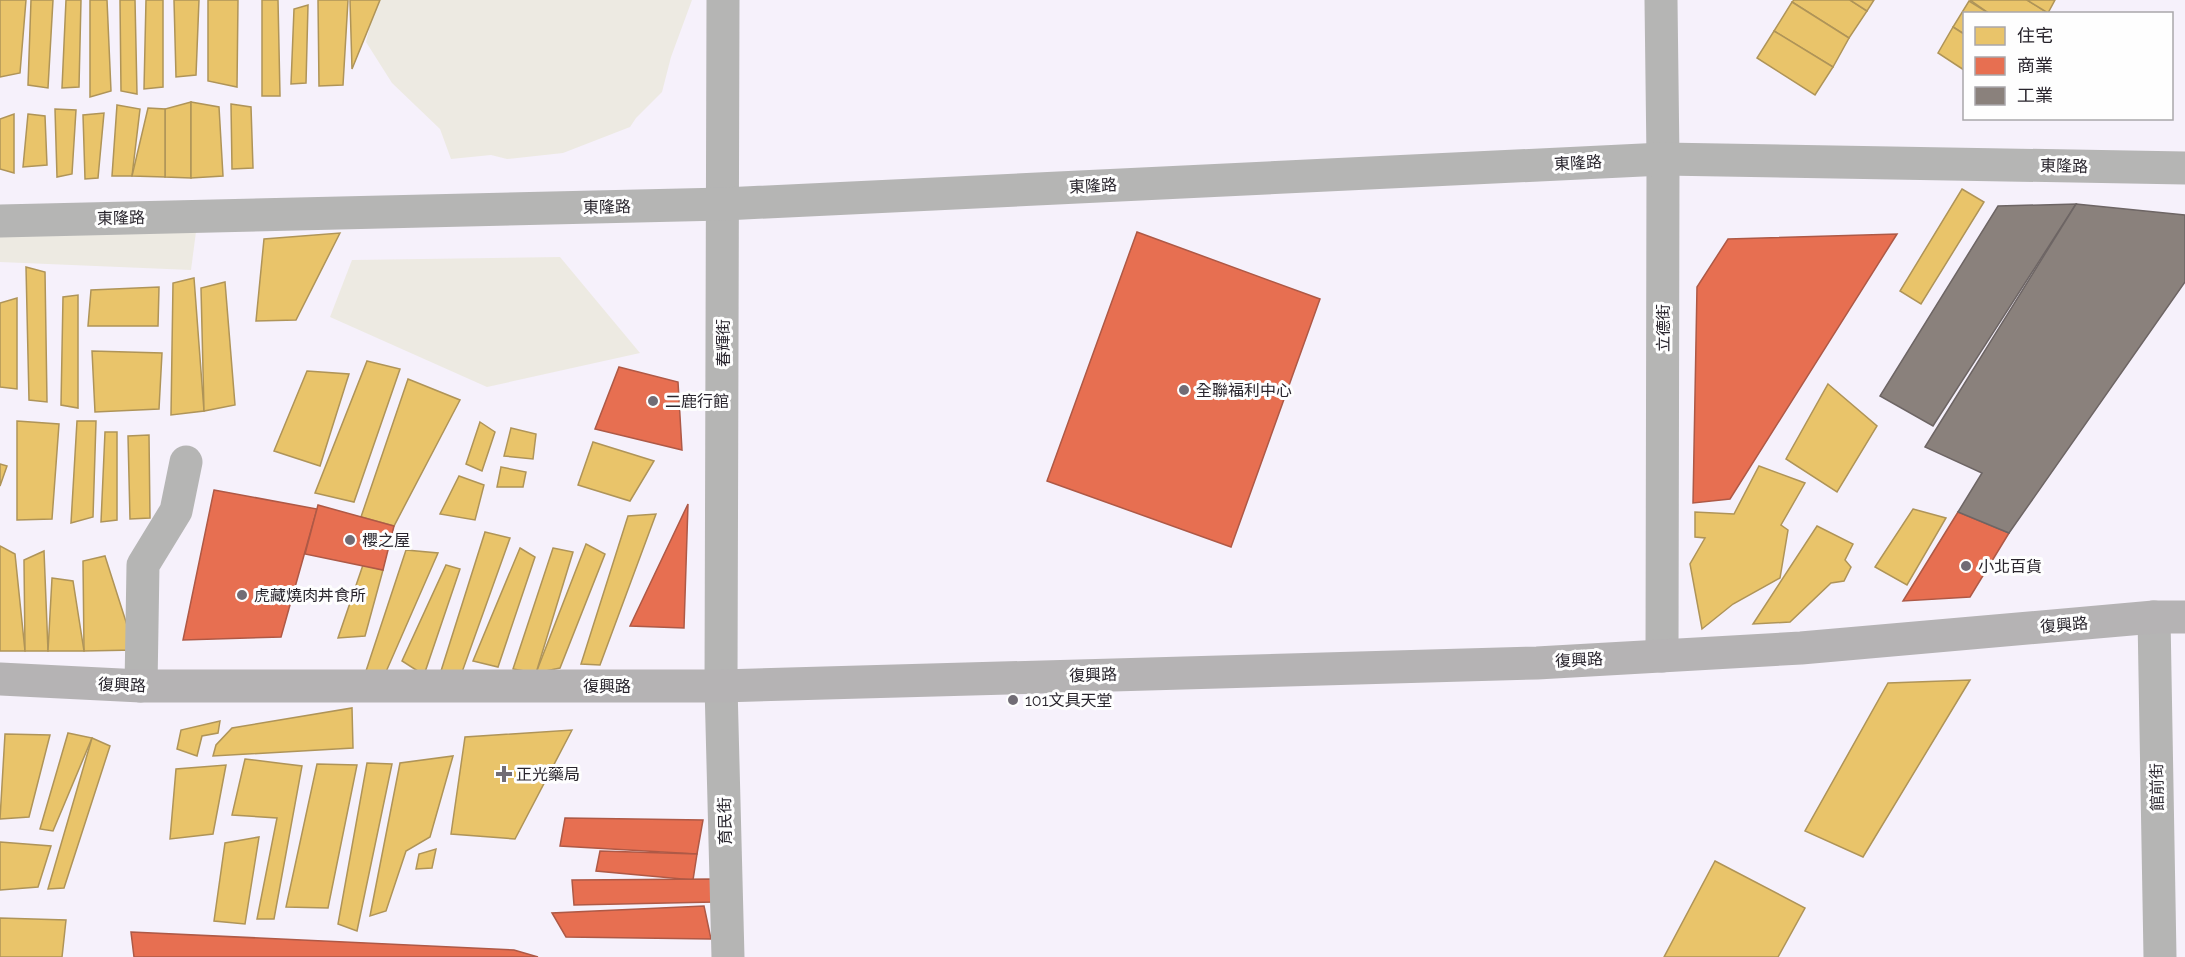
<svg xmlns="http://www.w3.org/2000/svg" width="2185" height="957" font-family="Raleway,'Noto Sans TC',sans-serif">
<rect width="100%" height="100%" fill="#f6f1fb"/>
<!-- green -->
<g fill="#edeae2">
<path d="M376,0H692L671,57L662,92L636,118L630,127L563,153L507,159L491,155L451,159L440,129L392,83L366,42Z"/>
<path d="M197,224L191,270L0,262V233Z"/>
<path d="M560,257L640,353L487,387L330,317L352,260Z"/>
</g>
<!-- homes -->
<g fill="#e9c46a" stroke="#af9458" stroke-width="1.5">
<path d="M0,0H26L20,73L0,77Z"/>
<path d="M31,0H53L48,88L28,85Z"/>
<path d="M66,0H81L79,87L62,88Z"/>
<path d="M90,0H107L111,91L90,97Z"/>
<path d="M120,0H135L137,94L121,91Z"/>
<path d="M146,0H163V87L144,89Z"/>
<path d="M174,0H199L196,75L176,77Z"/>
<path d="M208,0H238L237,87L208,81Z"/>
<path d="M262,0H278L280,96H262Z"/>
<path d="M318,0H348L343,85L319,86Z"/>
<path d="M350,0H380L352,69Z"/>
<path d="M1794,0H1850L1867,11L1849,38L1792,2Z"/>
<path d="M1850,0H1874L1867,11Z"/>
<path d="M1970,0H2027L2048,13L1990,14Z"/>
<path d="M2027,0H2055L2048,13Z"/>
<path d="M1969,1L1990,14H1964V34L1953,27Z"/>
<path d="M1792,2L1849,38L1833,67L1774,31Z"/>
<path d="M308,5L306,83L291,84L294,9Z"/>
<path d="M1953,27L1964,34V70L1938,53Z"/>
<path d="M1774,31L1833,67L1815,95L1757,58Z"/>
<path d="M191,102V178L165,177V109Z"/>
<path d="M191,102L219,107L223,176L191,178Z"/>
<path d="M231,104L251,107L253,168L232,169Z"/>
<path d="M117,105L140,109L132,176H112Z"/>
<path d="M148,108L165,109V177L132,176Z"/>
<path d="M55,109L76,110L72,174L57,177Z"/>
<path d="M104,113L98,178L85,179L83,115Z"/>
<path d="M14,114V173L0,169V119Z"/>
<path d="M28,114L45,116L47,165L23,167Z"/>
<path d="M1962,189L1984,202L1921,304L1900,291Z"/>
<path d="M340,233L296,320L256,321L264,239Z"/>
<path d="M26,267L45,272L47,402L29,400Z"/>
<path d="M194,278L204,411L171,415L173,283Z"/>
<path d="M225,282L235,405L204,411L201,288Z"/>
<path d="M159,287L158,326H88L91,290Z"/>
<path d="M78,295V408L61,405L63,297Z"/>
<path d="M17,298V389L0,387V303Z"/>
<path d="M92,351L162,353L159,409L95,412Z"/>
<path d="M367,361L400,369L354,502L315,493Z"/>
<path d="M307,371L349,374L320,466L274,451Z"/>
<path d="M408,379L460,400L394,526L361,517Z"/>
<path d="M1828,384L1877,426L1837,492L1786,459Z"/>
<path d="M17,421L59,424L52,519L17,520Z"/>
<path d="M77,421H96L93,517L71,523Z"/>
<path d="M480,422L495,432L482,471L466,464Z"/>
<path d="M511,428L536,434L533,459L504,456Z"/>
<path d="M105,432H117V520L101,522Z"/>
<path d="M149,435L150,518L130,519L128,436Z"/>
<path d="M593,442L654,461L630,501L578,485Z"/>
<path d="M0,464L7,466L0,486Z"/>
<path d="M1759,466L1805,483L1781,525L1788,530L1780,578L1733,604L1702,629L1690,564L1705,538L1695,537V512L1734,514Z"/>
<path d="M501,467L526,472L523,487H497Z"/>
<path d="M459,476L484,485L475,520L440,514Z"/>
<path d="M1913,509L1946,518L1907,585L1875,567Z"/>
<path d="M656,514L600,665L581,664L628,516Z"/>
<path d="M1817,526L1853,544L1845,560L1851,567L1844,581L1831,583L1790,622L1753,624Z"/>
<path d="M485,532L510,538L461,675L441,671Z"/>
<path d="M586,544L605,554L560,668L536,673Z"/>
<path d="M0,546L15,554L25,651H0Z"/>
<path d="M520,548L535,557L498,667L473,661Z"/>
<path d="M553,548L573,552L536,673L513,669Z"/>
<path d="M406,550L438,553L382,681L364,677Z"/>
<path d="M44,551L48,651H25L24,560Z"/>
<path d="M105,556L135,650L84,651L83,561Z"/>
<path d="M363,565L383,570L365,636L338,638Z"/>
<path d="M446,565L460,569L424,675L402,661Z"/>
<path d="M52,578L73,581L84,651H48Z"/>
<path d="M1970,680L1863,857L1805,831L1888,683Z"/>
<path d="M352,708L353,748L213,756L216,745L232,728Z"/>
<path d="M220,721L218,733L202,736L197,756L177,749L181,730Z"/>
<path d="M572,730L515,839L451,834L465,737Z"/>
<path d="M68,733L92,738L53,831L40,829Z"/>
<path d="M5,734L50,735L29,817L0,819Z"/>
<path d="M92,738L110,746L64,888L48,889Z"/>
<path d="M453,756L430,837L406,851L386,911L370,916L400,763Z"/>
<path d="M245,759L302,766L274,919H257L277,818L232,815Z"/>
<path d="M367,763L392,764L357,931L338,924Z"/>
<path d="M317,764L357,765L328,908L286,907Z"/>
<path d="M226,765L213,834L170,839L176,769Z"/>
<path d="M259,837L245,924L214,921L225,843Z"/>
<path d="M0,842L51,846L38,887L0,890Z"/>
<path d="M436,849L432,868L416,869L419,854Z"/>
<path d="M1715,861L1805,908L1778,957H1664Z"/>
<path d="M0,918L66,920L62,957H0Z"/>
</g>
<!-- shops -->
<g fill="#e76f51" stroke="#ae5946" stroke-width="1.5">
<path d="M1137,232L1320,299L1231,547L1047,481Z"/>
<path d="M1897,234L1730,499L1693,503L1697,287L1728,239Z"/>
<path d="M619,367L678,382L682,450L595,429Z"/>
<path d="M214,490L317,509L281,637L183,640Z"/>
<path d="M688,504L684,628L630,626Z"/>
<path d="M318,505L394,526L383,570L305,554Z"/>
<path d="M1958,512L2009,533L1970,597L1903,601Z"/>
<path d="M565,818L703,820L697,854L560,846Z"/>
<path d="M600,851L697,854L693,880L596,871Z"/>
<path d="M715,879L714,902L574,905L572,880Z"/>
<path d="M704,906L711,939L566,937L552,913Z"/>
<path d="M131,932L514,950L538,957H134Z"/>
</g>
<!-- industry -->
<g fill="#8a817c" stroke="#6d6564" stroke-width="1.5">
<path d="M2076,204L1933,426L1880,396L1998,206Z"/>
<path d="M2076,204L2185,215V282L2009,533L1958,512L1982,473L1925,447Z"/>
</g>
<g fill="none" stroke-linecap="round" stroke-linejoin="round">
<!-- street -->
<g stroke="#b5b5b4" stroke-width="33">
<path d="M723,0L721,686L728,957"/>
<path d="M1661,0L1663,159L1662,656"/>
<path d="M0,221L724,204L1663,159L2185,168"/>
<path d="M2154,617L2160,957"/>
<path d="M141,686L143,565L176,511L186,462"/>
</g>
<!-- secondary -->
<path stroke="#b5b3b4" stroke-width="33" d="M0,679L141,686H721L1537,663L1801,648L2154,617H2185"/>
</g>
<!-- markers -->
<g fill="#716c75" stroke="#fefefe" stroke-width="2">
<circle cx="1184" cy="390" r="6"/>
<circle cx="653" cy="401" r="6"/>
<circle cx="350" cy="540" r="6"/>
<circle cx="1966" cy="566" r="6"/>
<circle cx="242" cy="595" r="6"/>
<circle cx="1013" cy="700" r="6"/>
<path d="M501 765h6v6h6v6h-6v6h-6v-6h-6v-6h6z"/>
</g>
<g text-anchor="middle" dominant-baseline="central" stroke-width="6" stroke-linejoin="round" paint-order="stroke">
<!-- street labels -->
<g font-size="16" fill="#29252d" stroke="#fefefe">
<text transform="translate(1578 163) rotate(-3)">東隆路</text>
<text transform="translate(2064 166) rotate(1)">東隆路</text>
<text transform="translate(1093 186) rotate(-3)">東隆路</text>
<text transform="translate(607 207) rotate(-1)">東隆路</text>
<text transform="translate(121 218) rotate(-1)">東隆路</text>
<text transform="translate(1663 328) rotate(-90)">立德街</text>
<text transform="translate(723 343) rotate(-90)">春輝街</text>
<text transform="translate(2064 625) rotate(-5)">復興路</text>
<text transform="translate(1579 660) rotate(-3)">復興路</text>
<text transform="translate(1093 675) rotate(-2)">復興路</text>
<text transform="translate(122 685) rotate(2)">復興路</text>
<text x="607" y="686">復興路</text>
<text transform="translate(2157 787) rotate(-91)">館前街</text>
<text transform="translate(725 821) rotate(-91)">育民街</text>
</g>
<!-- poi labels -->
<g font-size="16" fill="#29252d" stroke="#fefefe" text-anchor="start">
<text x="1196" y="390">全聯福利中心</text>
<text x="665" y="401">二鹿行館</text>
<text x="362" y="540">櫻之屋</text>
<text x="1978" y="566">小北百貨</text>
<text x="254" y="595">虎藏燒肉丼食所</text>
<text x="1025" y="700">101文具天堂</text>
<text x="516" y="774">正光藥局</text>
</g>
</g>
<!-- legend -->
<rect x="1963" y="12" width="210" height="108" fill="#fefefe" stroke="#a9a7aa" stroke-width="1.5"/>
<rect x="1975" y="27" width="30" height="18" fill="#e9c46a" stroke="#a9a7aa" stroke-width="1.5"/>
<text x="2017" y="42" font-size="18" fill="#29252d">住宅</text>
<rect x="1975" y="57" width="30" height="18" fill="#e76f51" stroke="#a9a7aa" stroke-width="1.5"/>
<text x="2017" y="72" font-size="18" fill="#29252d">商業</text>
<rect x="1975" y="87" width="30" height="18" fill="#8a817c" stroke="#a9a7aa" stroke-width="1.5"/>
<text x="2017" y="102" font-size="18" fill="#29252d">工業</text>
</svg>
